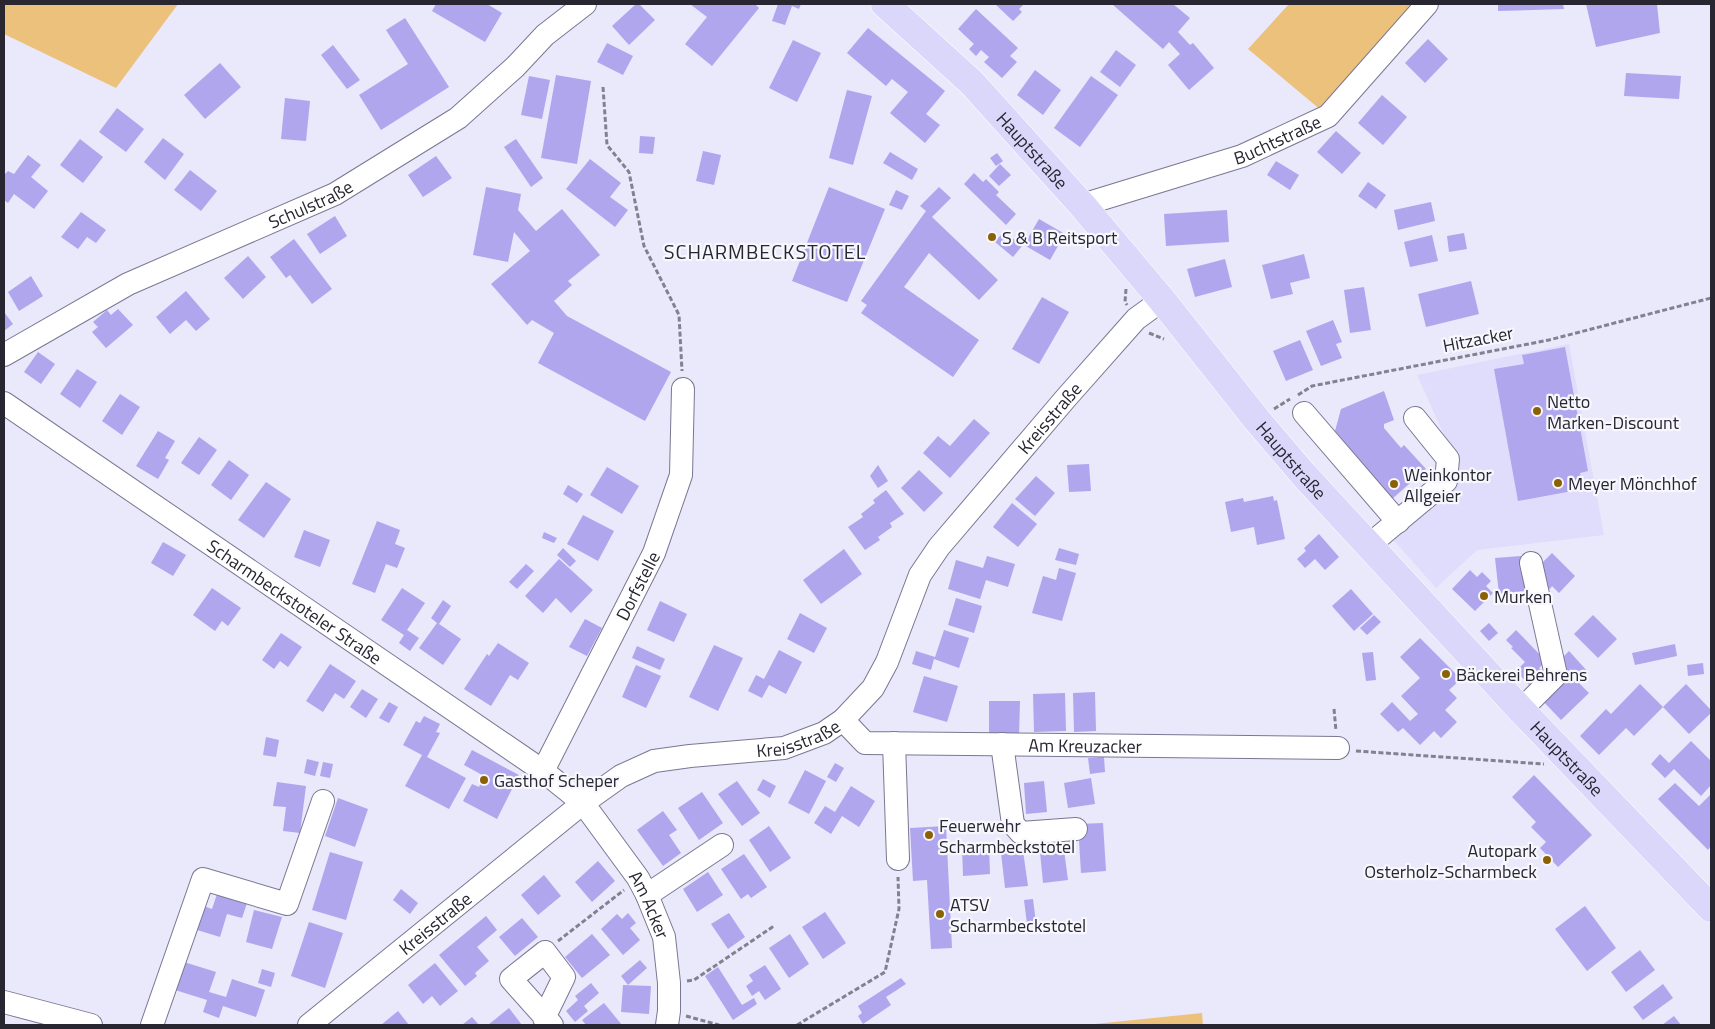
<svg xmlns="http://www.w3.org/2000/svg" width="1715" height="1029" font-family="'Titillium Web',sans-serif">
<rect width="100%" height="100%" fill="#eae8fb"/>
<!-- built -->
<path fill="#e0ddfc" d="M1569,344L1604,535L1477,550L1436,588L1391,537L1454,457L1417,375Z"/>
<!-- green -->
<g fill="#ebc17b">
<path d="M4,4H178L116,88L4,34Z"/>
<path d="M1289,4H1417L1328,116L1248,49Z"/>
<path d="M1202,1013L1203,1025H1085Z"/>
</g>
<!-- building -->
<g fill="#afa6ee">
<path d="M436,4H487L502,13L485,42L432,11Z"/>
<path d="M636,4H639L655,20L629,45L612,26Z"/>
<path d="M690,4H755L759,8L712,66L685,44L707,17Z"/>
<path d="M778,4H801L799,9L792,6L785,25L772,21Z"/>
<path d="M995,4H1024L1019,9L1022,12L1013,21Z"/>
<path d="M1112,4H1173L1190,18L1178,32L1190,45L1193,43L1214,68L1189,90L1168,65L1180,54L1169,42L1163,49Z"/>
<path d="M1498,4H1563L1564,9L1498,11Z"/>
<path d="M1586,4H1657L1660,33L1596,47Z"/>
<path d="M976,9L1018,48L1010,56L1017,62L1002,78L984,62L989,57L981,50L976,56L969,49L974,44L958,29Z"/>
<path d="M405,18L449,87L381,130L359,95L408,64L386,30Z"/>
<path d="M868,28L945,91L926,114L940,125L925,143L890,113L908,92L892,79L886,86L847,53Z"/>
<path d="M1428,39L1448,59L1425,83L1405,63Z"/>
<path d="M793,40L821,53L797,102L769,88Z"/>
<path d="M607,43L633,56L623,75L597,62Z"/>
<path d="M333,45L360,80L347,89L321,55Z"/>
<path d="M1116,50L1136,65L1120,87L1100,72Z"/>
<path d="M220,63L241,87L205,119L184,95Z"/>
<path d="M1035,70L1061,90L1043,115L1017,95Z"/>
<path d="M1626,73L1681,76L1679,99L1624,96Z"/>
<path d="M556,75L591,81L577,164L541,158Z"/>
<path d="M529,76L550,80L542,119L521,115Z"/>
<path d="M1091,76L1118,95L1080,147L1054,128Z"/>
<path d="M847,90L872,96L853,165L829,158Z"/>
<path d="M1382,95L1407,117L1383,145L1358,123Z"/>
<path d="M285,98L310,101L306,141L281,139Z"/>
<path d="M117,108L144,129L126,152L99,132Z"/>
<path d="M1336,131L1361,153L1342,174L1317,152Z"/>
<path d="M640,136L655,137L653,154L639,153Z"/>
<path d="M163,138L184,154L165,180L144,162Z"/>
<path d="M80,139L103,157L83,183L60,165Z"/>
<path d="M516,139L543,178L531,187L504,147Z"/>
<path d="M703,151L721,155L714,185L696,181Z"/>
<path d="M890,152L918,169L912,180L883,163Z"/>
<path d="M997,153L1003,161L996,166L990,158Z"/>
<path d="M28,155L41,165L31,177L48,191L34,209L14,194L8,203L4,200V175L8,171L14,174Z"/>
<path d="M436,156L452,178L423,197L408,175Z"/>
<path d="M590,159L621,183L610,197L628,210L615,227L566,189Z"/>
<path d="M1276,161L1299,175L1290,190L1267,175Z"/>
<path d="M1000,164L1011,175L999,186L989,176Z"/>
<path d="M190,170L217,191L201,211L174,190Z"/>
<path d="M974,173L983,182L986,179L999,192L996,195L1016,214L1006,225L964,184Z"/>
<path d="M1368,182L1386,195L1376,209L1358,196Z"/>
<path d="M486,187L521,194L518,210L536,231L562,209L600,255L568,281L572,285L554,301L567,316L671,372L645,421L538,363L554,333L532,320L527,325L491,284L530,251L514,232L508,262L473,255Z"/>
<path d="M829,187L885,209L847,302L792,281Z"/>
<path d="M939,187L951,198L932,217L998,280L979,300L929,253L904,287L979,340L953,377L861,313L867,305L861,301L926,211L920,206Z"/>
<path d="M896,190L909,196L902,210L889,205Z"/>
<path d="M1431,202L1435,221L1398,230L1394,210Z"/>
<path d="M1227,210L1229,242L1166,246L1164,214Z"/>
<path d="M81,212L106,230L96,243L87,237L78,249L61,237Z"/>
<path d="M335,216L347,236L320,254L307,234Z"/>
<path d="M1039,219L1065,234L1050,260L1024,245Z"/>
<path d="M1004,231L1022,246L1013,257L995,242Z"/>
<path d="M1464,233L1467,249L1449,252L1447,236Z"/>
<path d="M1432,235L1438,261L1410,267L1404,242Z"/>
<path d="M294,239L332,289L312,304L290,275L286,278L270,257Z"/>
<path d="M1304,254L1310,278L1290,283L1293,294L1271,299L1262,265Z"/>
<path d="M248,256L266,277L243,299L224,278Z"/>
<path d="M1225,259L1232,287L1195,297L1187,269Z"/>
<path d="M31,276L43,296L19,311L8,292Z"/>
<path d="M1471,281L1479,314L1426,327L1418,294Z"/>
<path d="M1364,287L1371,330L1350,333L1344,290Z"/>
<path d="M186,291L210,319L196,331L186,320L170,334L156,317Z"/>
<path d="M1042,297L1069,312L1039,364L1012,349Z"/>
<path d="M118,309L133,325L106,348L92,332L98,327L93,322L107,310L111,315Z"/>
<path d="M4,312L13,324L4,331Z"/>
<path d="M1333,320L1342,342L1336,344L1342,358L1321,366L1306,331Z"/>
<path d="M1300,340L1313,370L1286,381L1273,351Z"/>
<path d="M1565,347L1588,471L1580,473L1583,489L1518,501L1494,369L1524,364L1522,355Z"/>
<path d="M38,352L55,364L41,384L24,372Z"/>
<path d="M77,369L97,382L80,408L60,394Z"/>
<path d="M1384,391L1394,420L1384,424V428L1401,448L1404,445L1426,469L1392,499L1335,431L1341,409Z"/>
<path d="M120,394L140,407L122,435L102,421Z"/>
<path d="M974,419L990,433L950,478L923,453L938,436L950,446Z"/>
<path d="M158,431L175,441L165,458L169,460L158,479L136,466Z"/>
<path d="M199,437L217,450L199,475L181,463Z"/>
<path d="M229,460L249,475L231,500L211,485Z"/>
<path d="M1089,464L1091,491L1069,492L1067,465Z"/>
<path d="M878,465L888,481L878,488L870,476Z"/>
<path d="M607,467L639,486L622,514L590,495Z"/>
<path d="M919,470L943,493L924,512L901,488Z"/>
<path d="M1036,476L1055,493L1035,516L1015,499Z"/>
<path d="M266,482L291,499L264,538L238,520Z"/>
<path d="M568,485L583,494L577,503L563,494Z"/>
<path d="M886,490L904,514L890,523L892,527L878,537L880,540L865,550L848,527L863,517L861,514L875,503L873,500Z"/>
<path d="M1273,496L1274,501L1277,500L1285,539L1257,545L1254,527L1231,532L1225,502L1243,498L1244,502Z"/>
<path d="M1012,503L1037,524L1018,547L993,527Z"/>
<path d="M583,515L614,531L598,561L567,544Z"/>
<path d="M377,521L400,530L395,544L405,548L397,568L386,564L375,593L352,584Z"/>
<path d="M304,530L330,540L320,567L294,557Z"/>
<path d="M544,532L557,538L554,543L542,538Z"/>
<path d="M1319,534L1339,557L1325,570L1315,559L1305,568L1297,559L1306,551L1304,548Z"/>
<path d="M163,542L186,555L173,576L151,563Z"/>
<path d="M563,548L576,561L570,567L557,555Z"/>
<path d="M1059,548L1079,554L1076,565L1055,560Z"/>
<path d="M844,549L862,574L821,604L803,580Z"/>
<path d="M1552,553L1575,576L1559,593L1552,586L1550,589L1539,579L1535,570Z"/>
<path d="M987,556L1015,564L1008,587L986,580L980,599L948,589L956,560L983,568Z"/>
<path d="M1521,556L1525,591L1499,594L1495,558Z"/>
<path d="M559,559L593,590L571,613L556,598L543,613L525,596Z"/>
<path d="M526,564L534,571L517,589L509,582Z"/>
<path d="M1059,568L1076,573L1062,621L1032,613L1043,576L1056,580Z"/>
<path d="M1470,570L1477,577L1482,572L1491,581L1486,586L1493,593L1475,611L1452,589Z"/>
<path d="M212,588L241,608L228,626L222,621L215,631L193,615Z"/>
<path d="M402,588L425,603L407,630L419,638L410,651L399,643L404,635L381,620Z"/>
<path d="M1351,589L1373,614L1354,631L1332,606Z"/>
<path d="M956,598L982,606L974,633L948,625Z"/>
<path d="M443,600L451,606L439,624L461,639L443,665L419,648L437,623L431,618Z"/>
<path d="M660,601L687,614L674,642L647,630Z"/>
<path d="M800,613L827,628L814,653L787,639Z"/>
<path d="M1374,615L1381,622L1367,635L1360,628Z"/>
<path d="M1593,615L1617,639L1598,658L1574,634Z"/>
<path d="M585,619L602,628L587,656L569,647Z"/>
<path d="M1489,623L1498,633L1489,641L1480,631Z"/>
<path d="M944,630L969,638L959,668L934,659L931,670L912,664L916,651L935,657Z"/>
<path d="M1516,630L1546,661L1539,668L1546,675L1532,688L1516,671L1525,662L1511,648L1513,647L1506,640Z"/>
<path d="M281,633L302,647L288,667L280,661L274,669L262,660Z"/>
<path d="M1420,638L1461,679L1449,690L1457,698L1445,710L1457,722L1441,738L1434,731L1420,745L1403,728L1398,732L1380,714L1392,702L1410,721L1418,714L1401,696L1420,678L1400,657Z"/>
<path d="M498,643L529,663L518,680L510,675L491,706L464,689L487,654L489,656Z"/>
<path d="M1675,644L1677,656L1635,665L1632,653Z"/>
<path d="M714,645L743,658L718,711L689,697Z"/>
<path d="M637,646L665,659L660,670L632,658Z"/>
<path d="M779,650L802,662L786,694L769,685L762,698L748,691L756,675L764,679Z"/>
<path d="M1569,651L1589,673L1579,683L1589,693L1561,720L1541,699L1569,672L1558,662Z"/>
<path d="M1373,652L1376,680L1366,681L1362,653Z"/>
<path d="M1703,663L1704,674L1688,676L1687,665Z"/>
<path d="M330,664L356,681L344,699L335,693L323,712L306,701Z"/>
<path d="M636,665L661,676L646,708L622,697Z"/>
<path d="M924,676L958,686L947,722L913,712Z"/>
<path d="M1640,684L1663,707L1634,736L1626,728L1599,755L1580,736L1606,709L1611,714Z"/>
<path d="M1686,684L1711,710V713L1689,734L1663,707Z"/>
<path d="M362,689L378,699L366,718L350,707Z"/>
<path d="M1095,692L1096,731L1074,732L1073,693Z"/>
<path d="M1065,693L1066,731L1034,732L1033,694Z"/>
<path d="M989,701H1020L1019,736H989Z"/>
<path d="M389,702L398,707L389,723L379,718Z"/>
<path d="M424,716L440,724L436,732L440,733L427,757L466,778L449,809L405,786L422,755L403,745L416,721L420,723Z"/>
<path d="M266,737L279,740L276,757L263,755Z"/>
<path d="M1691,741L1711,761V785L1701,796L1674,769L1665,778L1651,764L1660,754L1669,763Z"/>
<path d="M472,750L519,775L497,819L463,801L472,784L479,787L484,776L464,765Z"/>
<path d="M1104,757L1105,772L1090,774L1088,758Z"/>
<path d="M307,759L319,762L315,776L304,773Z"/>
<path d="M323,762L333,764L330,778L320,776Z"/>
<path d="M835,763L844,768L836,782L827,777Z"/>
<path d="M805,770L826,781L809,814L788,803Z"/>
<path d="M1534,775L1592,835L1558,867L1540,848L1546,842L1531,827L1536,822L1512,797Z"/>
<path d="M1091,778L1095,804L1068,808L1064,783Z"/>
<path d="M763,779L776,786L770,798L757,790Z"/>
<path d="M737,781L760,813L742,826L718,794Z"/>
<path d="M1044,781L1047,812L1026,814L1024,783Z"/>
<path d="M277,782L306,786L300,833L283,831L286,807L273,806Z"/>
<path d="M1675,783L1699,806L1711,794V846L1708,850L1658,799Z"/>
<path d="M851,786L875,801L859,827L842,816L831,834L814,823L825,806L835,812Z"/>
<path d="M702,792L723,823L699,840L678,808Z"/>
<path d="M338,798L368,809L355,847L325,836Z"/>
<path d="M663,811L677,830L669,835L681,853L663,866L637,830Z"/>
<path d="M1103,823L1106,871L1081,873L1078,824Z"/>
<path d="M769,826L791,858L770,872L749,840Z"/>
<path d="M946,826L952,948L931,949L927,880L913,881L910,828Z"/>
<path d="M989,845L990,874L963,876L962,846Z"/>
<path d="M1064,850L1068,880L1043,883L1040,852Z"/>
<path d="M1023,851L1028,886L1005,888L1001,853Z"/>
<path d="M330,852L363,862L346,920L312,910Z"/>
<path d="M744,854L767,887L751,898L748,894L741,899L721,869Z"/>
<path d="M598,861L615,881L592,902L575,882Z"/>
<path d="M708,872L723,895L697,912L683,889Z"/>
<path d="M544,875L561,896L538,915L521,895Z"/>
<path d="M401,889L418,903L410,914L393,900Z"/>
<path d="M217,894L247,903L242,918L227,914L220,937L194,929L201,905L212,909Z"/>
<path d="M1033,899L1036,923L1027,924L1024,900Z"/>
<path d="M1585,906L1616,948L1587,971L1555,929Z"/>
<path d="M254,910L282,917L272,949L246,942Z"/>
<path d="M825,912L846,943L823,959L802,927Z"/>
<path d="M628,913L636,923L630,928L640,940L623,955L601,929L617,914L622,919Z"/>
<path d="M729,913L745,937L728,949L711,924Z"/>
<path d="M486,916L497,930L477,947L489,961L475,973L477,976L465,986L439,955Z"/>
<path d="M522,918L538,937L515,956L499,937Z"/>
<path d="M309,922L343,933L325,988L291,976Z"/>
<path d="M592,934L610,955L582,978L565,957Z"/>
<path d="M790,934L809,964L789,978L769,948Z"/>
<path d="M1640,950L1655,970L1626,992L1611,972Z"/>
<path d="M640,960L647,968L628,985L621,976Z"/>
<path d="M184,962L216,972L209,992L226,997L232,979L265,990L256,1017L223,1006L219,1018L203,1012L207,1000L175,990Z"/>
<path d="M435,963L458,991L440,1006L432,996L423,1004L408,985Z"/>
<path d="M765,965L781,989L765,1000L759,991L752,996L746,986L753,981L749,975Z"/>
<path d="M718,967L742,1005L754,998L757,1004L733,1020L705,976Z"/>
<path d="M262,969L275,973L271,987L258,983Z"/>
<path d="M901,978L906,984L886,997L891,1005L863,1024L858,1016L862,1013L858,1006Z"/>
<path d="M591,983L599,993L584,1006L588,1011L575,1022L566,1011L578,1000L575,996Z"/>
<path d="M1663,984L1673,998L1643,1020L1633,1007Z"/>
<path d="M623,985L651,986L649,1014L621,1012Z"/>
<path d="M604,1003L622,1025H586L582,1020Z"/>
<path d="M509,1008L522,1025H488Z"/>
<path d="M398,1011L409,1025H381Z"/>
<path d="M1674,1016L1681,1025H1662Z"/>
<path d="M472,1017L479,1025H462Z"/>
</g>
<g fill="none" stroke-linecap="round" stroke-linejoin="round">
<defs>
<g id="minor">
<path id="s1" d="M1082,205L1242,156L1328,116L1427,4"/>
<path id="s2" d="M4,355L128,284L335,194L458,118L515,67L545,35L585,4"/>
<path id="s3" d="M4,403L543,771L583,803L638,878L647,895L664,937L669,983V1011L667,1025"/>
<path d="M1304,413L1398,522"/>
<path d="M1368,546L1446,481L1448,459L1415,418"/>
<path d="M1521,710L1556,675L1531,563"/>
<path id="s4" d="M843,720L865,743L1338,748"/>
<path d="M894,743L898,859"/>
<path d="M1002,744L1013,824L1021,833L1076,829"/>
<path id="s5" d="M543,771L654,553L681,475L683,389"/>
<path d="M647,895L722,845"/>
<path d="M4,1002L91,1025"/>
<path d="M544,1018L564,977L545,952L511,979L552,1025"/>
<path d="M152,1025L203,879L287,904L323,801"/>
<path id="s6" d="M309,1025L583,803L621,776L654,761L690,756L784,748L824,733L843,720L873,688L887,662L920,575L939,547L1066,398L1136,319L1162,300"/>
</g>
<g id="major">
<path id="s7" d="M885,4L972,83L1082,205L1162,300L1257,420L1303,474L1521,710L1711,908"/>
</g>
</defs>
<!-- minor casing -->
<use href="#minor" stroke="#7a7792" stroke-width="24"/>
<!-- major casing -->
<use href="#major" stroke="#fff" stroke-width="29"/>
<!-- path -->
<g stroke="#82818f" stroke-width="3" stroke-dasharray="5 2.5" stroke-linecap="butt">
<path d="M603,87L607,145L629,172L644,246L679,315L682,371"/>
<path d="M1126,289L1125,302L1127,305"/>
<path d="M1149,333L1164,339"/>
<path d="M1298,395L1312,386L1549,340L1711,298"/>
<path d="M1274,409L1290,399"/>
<path d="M1334,709L1336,731"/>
<path d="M1356,751L1544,764"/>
<path d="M558,941L624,890"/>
<path d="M687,981L694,980L774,926"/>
<path d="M686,1016L719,1025"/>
<path d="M797,1025L885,972L899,909L898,877"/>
</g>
<!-- minor -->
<use href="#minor" stroke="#fff" stroke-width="22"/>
<!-- major -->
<use href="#major" stroke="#dbd7fb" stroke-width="28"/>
</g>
<!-- markers -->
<g fill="#8b6203" stroke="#f7f7fd" stroke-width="2">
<circle cx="992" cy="237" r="5"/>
<circle cx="1537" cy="411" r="5"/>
<circle cx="1558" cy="483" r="5"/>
<circle cx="1394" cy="484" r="5"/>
<circle cx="1484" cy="596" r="5"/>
<circle cx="1446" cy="674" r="5"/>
<circle cx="484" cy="780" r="5"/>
<circle cx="929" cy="835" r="5"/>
<circle cx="1547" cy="860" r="5"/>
<circle cx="940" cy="914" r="5"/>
</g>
<g text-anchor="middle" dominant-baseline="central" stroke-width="4.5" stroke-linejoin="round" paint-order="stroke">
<!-- street labels -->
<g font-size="18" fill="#272631" stroke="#f7f7fd">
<text stroke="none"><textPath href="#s1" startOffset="206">Buchtstraße</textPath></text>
<text stroke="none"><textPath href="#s7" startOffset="208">Hauptstraße</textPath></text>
<text stroke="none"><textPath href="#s2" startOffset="342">Schulstraße</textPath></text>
<text transform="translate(1478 339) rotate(-11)">Hitzacker</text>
<text stroke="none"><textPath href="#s6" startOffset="1002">Kreisstraße</textPath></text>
<text stroke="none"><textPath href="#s7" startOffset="612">Hauptstraße</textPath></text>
<text stroke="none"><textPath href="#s5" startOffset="208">Dorfstelle</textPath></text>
<text stroke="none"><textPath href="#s3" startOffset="352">Scharmbeckstoteler Straße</textPath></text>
<text stroke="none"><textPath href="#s6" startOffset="582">Kreisstraße</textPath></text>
<text stroke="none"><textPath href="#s4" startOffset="252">Am Kreuzacker</textPath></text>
<text stroke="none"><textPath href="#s7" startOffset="1018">Hauptstraße</textPath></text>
<text stroke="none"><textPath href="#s3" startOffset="826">Am Acker</textPath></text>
<text stroke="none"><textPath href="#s6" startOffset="162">Kreisstraße</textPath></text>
</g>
<!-- poi labels -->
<g font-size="18" fill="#272631" stroke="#f7f7fd" text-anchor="start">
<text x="1002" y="237">S &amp; B Reitsport</text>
<text x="1547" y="401">Netto<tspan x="1547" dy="21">Marken-Discount</tspan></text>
<text x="1404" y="474">Weinkontor<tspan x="1404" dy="21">Allgeier</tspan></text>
<text x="1568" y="483">Meyer Mönchhof</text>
<text x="1494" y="596">Murken</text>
<text x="1456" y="674">Bäckerei Behrens</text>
<text x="494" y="780">Gasthof Scheper</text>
<text x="939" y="825">Feuerwehr<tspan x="939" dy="21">Scharmbeckstotel</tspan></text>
<text x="1537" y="850" text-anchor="end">Autopark<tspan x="1537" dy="21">Osterholz-Scharmbeck</tspan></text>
<text x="950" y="904">ATSV<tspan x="950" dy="21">Scharmbeckstotel</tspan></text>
</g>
<!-- quarter labels -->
<g font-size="20" letter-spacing="1" fill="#272631" stroke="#f7f7fd">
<text x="765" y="251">SCHARMBECKSTOTEL</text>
</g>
</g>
<!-- border -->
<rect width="1715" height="1029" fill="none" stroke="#272631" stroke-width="10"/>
</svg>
